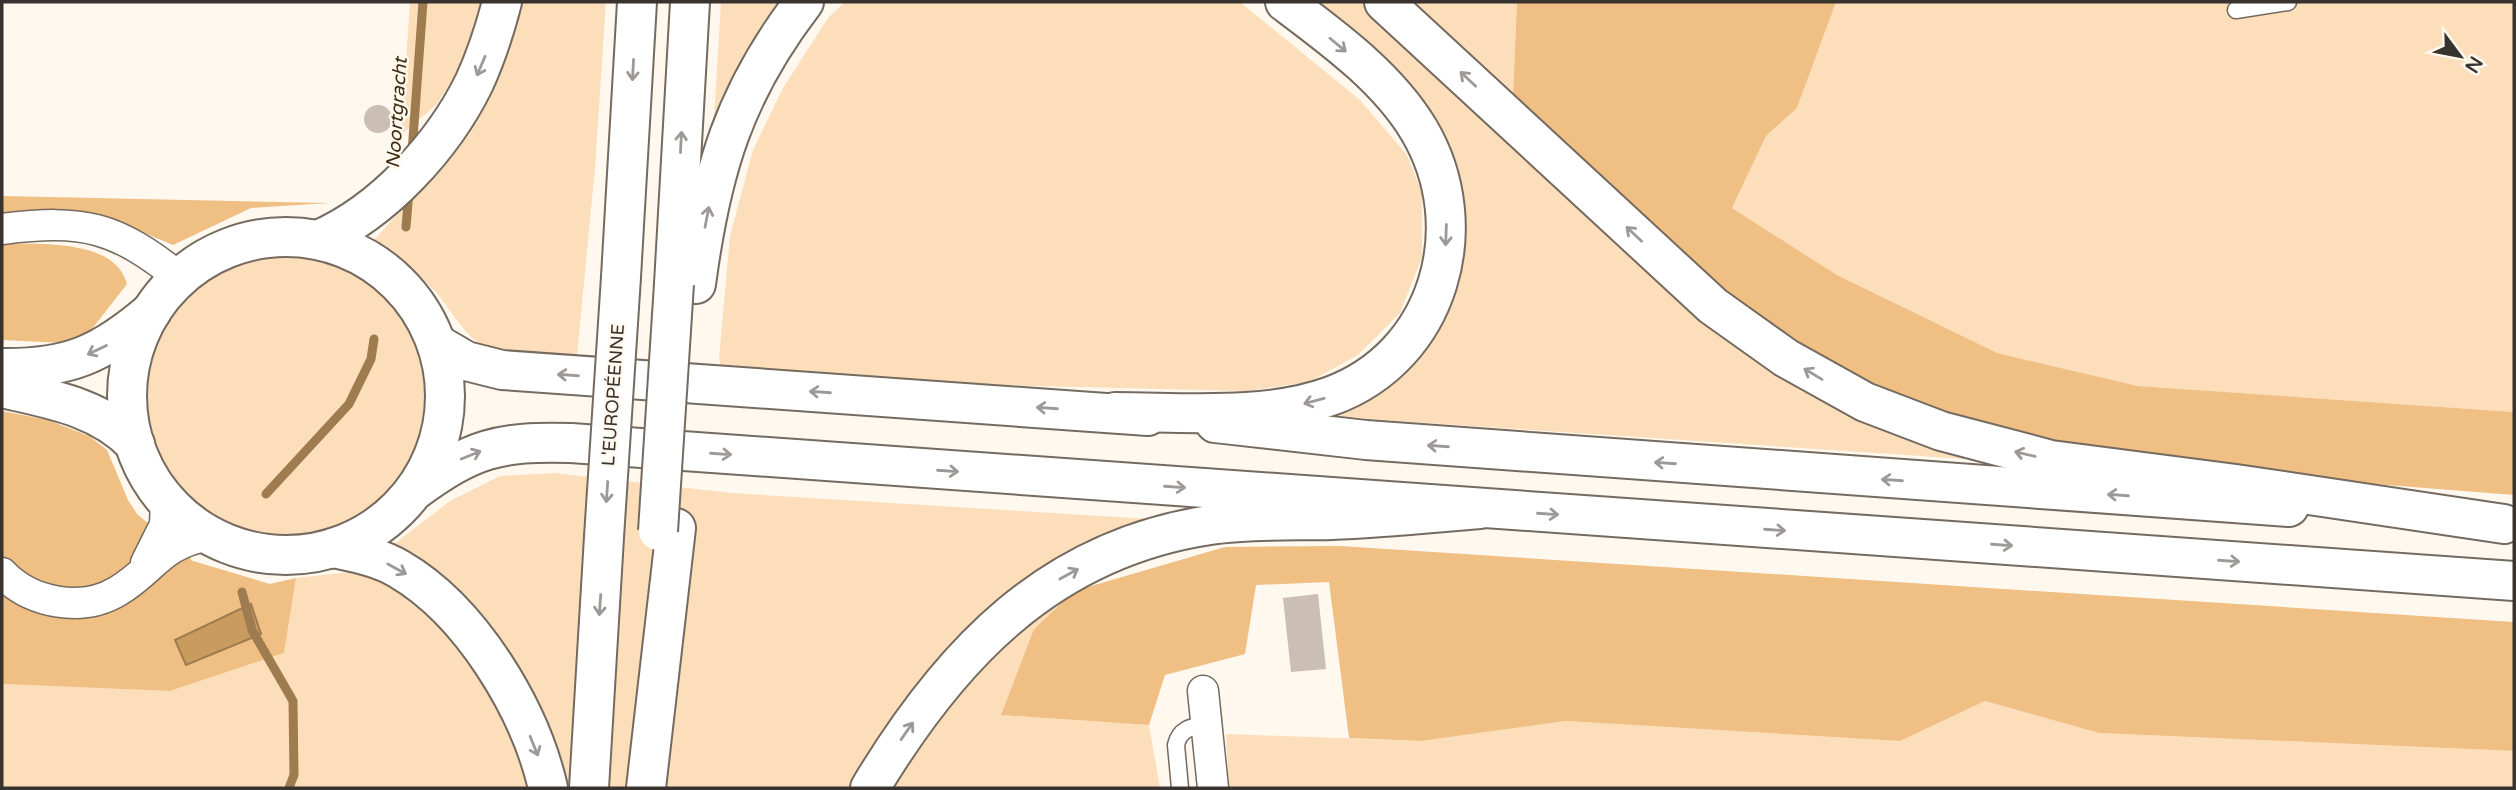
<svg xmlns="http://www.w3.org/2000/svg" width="2516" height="790" font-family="'Varela Round',sans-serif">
<rect width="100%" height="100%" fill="#fff8ef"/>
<!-- green -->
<g fill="#fcdeba">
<path d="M410,2H483L464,63L436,105L401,135Z"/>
<path d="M517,2H606L595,168L577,356C549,356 505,359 481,345C464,334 449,308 436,292C417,272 396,257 374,240L444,162Z"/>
<path d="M721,2H785L713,135Z"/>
<path d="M845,2H1240L1360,100L1407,155L1422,193V257L1400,313L1358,355L1309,382L1245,391L953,384L721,368L719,358L730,236L753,150L783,88L828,18Z"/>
<path d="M1308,2H1365L1599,217L1876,426L1941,451L1980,460L1338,417L1392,382L1435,333L1457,192Z"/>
<path d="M1414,2H1517L1513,94Z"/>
<path d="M1836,2H2514V412L2138,386L1996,353L1837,275L1732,208L1766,136L1797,108Z"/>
<circle cx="286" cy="396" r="140"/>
<path d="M555,473L731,493L1149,519L1034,629L1002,715L1149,725L1160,788H2V684L170,691L284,653L296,578L359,571L450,501L500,476Z"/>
<path d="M1985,701L2099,733L2514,751V788H1229L1226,734L1421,741L1566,721L1900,741Z"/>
</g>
<!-- forest -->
<g fill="#efbf83">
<path d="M1517,2H1836L1797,108L1766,136L1732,208L1837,275L1997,353L2138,386L2514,412V495L2311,479L2092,458L1923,410L1816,353L1723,290L1606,188L1513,94Z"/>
<path d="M2,196L330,203L251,208L173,245L106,217L2,216Z"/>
<path d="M2,243C39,245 115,238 127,284L88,334L62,343L2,340Z"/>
<path d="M2,411L48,420L89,436L107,450L128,500L137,514L193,561L270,584L296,578L284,653L170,691L2,684Z"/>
<path d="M1340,546L2514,622V751L2099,733L1985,701L1900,741L1566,721L1421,741L1349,738L1329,582L1256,585L1245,654L1165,675L1149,725L1001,715L1034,629L1074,591L1225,547Z"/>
</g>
<!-- water -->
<path fill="#ca9b5f" stroke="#9e7c50" stroke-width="2" d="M251,604L261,634L186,665L175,640Z"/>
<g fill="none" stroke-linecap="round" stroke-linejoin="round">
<!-- stream -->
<g stroke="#9e7c50" stroke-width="9">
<path d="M412,152L423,2"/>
<path d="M406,227L409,191"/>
<path d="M266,494L349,404L371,359L374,339"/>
<path d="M242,592L252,630L293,701L294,775L289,788"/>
</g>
</g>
<!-- building -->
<g fill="#cabfb2">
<circle cx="378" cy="119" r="14"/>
<path d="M1318,594L1326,669L1291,672L1283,598Z"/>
</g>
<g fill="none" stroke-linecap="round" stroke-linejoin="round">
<defs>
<g id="service">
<path d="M2236,10L2288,2"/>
<path d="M1180,788L1176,745C1180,728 1192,727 1207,724"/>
</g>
<g id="minor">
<path d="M2,229C84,219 115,226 180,278"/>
<path d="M146,563L165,525L166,500"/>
<path d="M2,573C30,603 82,613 118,591C156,568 158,545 209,535"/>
<path d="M1203,691L1213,788"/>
</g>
<g id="secondary">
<path d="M2,368C69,369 102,354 152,311"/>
<path d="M2,388C50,399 100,407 135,444"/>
</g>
<g id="primary">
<circle cx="286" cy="396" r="159"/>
<path d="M437,344L466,361L502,370L1148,416"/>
<path d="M1215,423L1366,440L2289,507"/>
<path d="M414,491C473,448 498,441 571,443L2514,581"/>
</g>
<g id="motorway">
<path d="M1384,2L1713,306L1786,358L1865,402L1941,431L2051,460L2236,484L2504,524"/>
<path d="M318,240C383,212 443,146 474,83C486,57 495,29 502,2"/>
<path d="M621,277L637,2"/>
<path d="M674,284L690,2"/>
<path d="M696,284C711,171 734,93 804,2"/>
<path d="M1115,412C1184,412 1265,420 1331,396C1440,356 1476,226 1419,130C1388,78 1333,38 1285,2"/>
<path d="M333,548C356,553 379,557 399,569C471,611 530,709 548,788"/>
<path d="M589,788L604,537"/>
<path d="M646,788L676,528"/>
<path d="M870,788C950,655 1049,549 1210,525C1250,519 1291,521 1332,520C1381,518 1431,513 1480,509"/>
</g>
</defs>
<!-- service casing -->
<use href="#service" stroke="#746a5f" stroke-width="19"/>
<!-- minor casing -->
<use href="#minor" stroke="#746a5f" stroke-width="33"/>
<!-- secondary casing -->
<use href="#secondary" stroke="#746a5f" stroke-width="42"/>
<!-- primary casing -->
<use href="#primary" stroke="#746a5f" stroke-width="42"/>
<!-- motorway casing -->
<use href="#motorway" stroke="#746a5f" stroke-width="42"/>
<!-- service -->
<use href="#service" stroke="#fff" stroke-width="16"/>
<!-- minor -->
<use href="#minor" stroke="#fff" stroke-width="30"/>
<!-- secondary -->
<use href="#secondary" stroke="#fff" stroke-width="38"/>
<!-- primary -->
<use href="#primary" stroke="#fff" stroke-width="38"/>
<!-- motorway -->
<use href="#motorway" stroke="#fff" stroke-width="38"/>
<defs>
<g id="motorway-bridge">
<path d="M658,531L674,284"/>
<path d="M604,537L621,277"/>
</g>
</defs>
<!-- motorway-bridge casing -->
<use href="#motorway-bridge" stroke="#746a5f" stroke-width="42" stroke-linecap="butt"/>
<!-- motorway-bridge -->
<use href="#motorway-bridge" stroke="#fff" stroke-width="38"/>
</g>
<!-- one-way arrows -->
<defs><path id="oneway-shaft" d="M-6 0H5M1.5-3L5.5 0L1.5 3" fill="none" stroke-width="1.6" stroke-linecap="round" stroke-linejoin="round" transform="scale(1.75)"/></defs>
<g stroke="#9c9996">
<use href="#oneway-shaft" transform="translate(1338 45) rotate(40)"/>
<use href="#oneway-shaft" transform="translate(481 66) rotate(113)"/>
<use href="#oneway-shaft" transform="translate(633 70) rotate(93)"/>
<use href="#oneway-shaft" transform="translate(1468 79) rotate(-137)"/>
<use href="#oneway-shaft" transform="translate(681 142) rotate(-87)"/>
<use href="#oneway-shaft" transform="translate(707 217) rotate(-79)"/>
<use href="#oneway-shaft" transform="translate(1634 234) rotate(-137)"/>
<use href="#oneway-shaft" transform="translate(1446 235) rotate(92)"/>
<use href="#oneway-shaft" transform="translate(97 350) rotate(154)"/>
<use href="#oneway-shaft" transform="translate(1813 374) rotate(-149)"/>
<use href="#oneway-shaft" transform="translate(568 375) rotate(-176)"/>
<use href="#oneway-shaft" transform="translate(820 392) rotate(-176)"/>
<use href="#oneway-shaft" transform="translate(1314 401) rotate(165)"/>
<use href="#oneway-shaft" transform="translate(1047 408) rotate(-176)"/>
<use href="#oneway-shaft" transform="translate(1438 446) rotate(-176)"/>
<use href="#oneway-shaft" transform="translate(721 454) rotate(4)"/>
<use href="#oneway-shaft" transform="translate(2025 454) rotate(-167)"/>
<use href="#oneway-shaft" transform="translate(471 455) rotate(-22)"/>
<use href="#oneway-shaft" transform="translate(1665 463) rotate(-176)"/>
<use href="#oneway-shaft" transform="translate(948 471) rotate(4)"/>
<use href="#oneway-shaft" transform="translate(1892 480) rotate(-176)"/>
<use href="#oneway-shaft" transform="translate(1175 487) rotate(4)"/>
<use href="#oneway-shaft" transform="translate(607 492) rotate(94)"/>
<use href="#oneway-shaft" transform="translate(2118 495) rotate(-176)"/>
<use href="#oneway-shaft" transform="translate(1548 514) rotate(4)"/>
<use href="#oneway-shaft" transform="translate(1775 530) rotate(4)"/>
<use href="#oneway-shaft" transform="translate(2002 545) rotate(4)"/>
<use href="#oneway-shaft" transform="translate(2229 561) rotate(4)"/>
<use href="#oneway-shaft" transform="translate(397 569) rotate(29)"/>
<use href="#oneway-shaft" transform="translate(1069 574) rotate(-29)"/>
<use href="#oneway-shaft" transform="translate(600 605) rotate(94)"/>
<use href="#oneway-shaft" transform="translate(907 731) rotate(-55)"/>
<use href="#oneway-shaft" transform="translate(534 746) rotate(68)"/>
</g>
<g text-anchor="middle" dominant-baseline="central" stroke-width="5" stroke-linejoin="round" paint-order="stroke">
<!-- street labels -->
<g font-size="18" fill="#38332e" stroke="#fff8ef">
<text transform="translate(613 395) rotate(-86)">L'EUROPÉENNE</text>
</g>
<!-- water labels -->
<g font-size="19" font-style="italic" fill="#402c11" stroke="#fff8ef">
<text transform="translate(397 113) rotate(-86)">Noortgracht</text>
</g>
</g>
<!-- border -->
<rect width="2516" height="790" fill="none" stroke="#38332e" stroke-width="7"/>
<!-- north arrow -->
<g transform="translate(2460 56) rotate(122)" stroke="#fff8ef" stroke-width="5" paint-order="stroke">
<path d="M0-5L12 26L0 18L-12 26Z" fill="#38332e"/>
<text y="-10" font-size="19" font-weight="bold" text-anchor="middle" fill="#38332e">N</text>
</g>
</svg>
